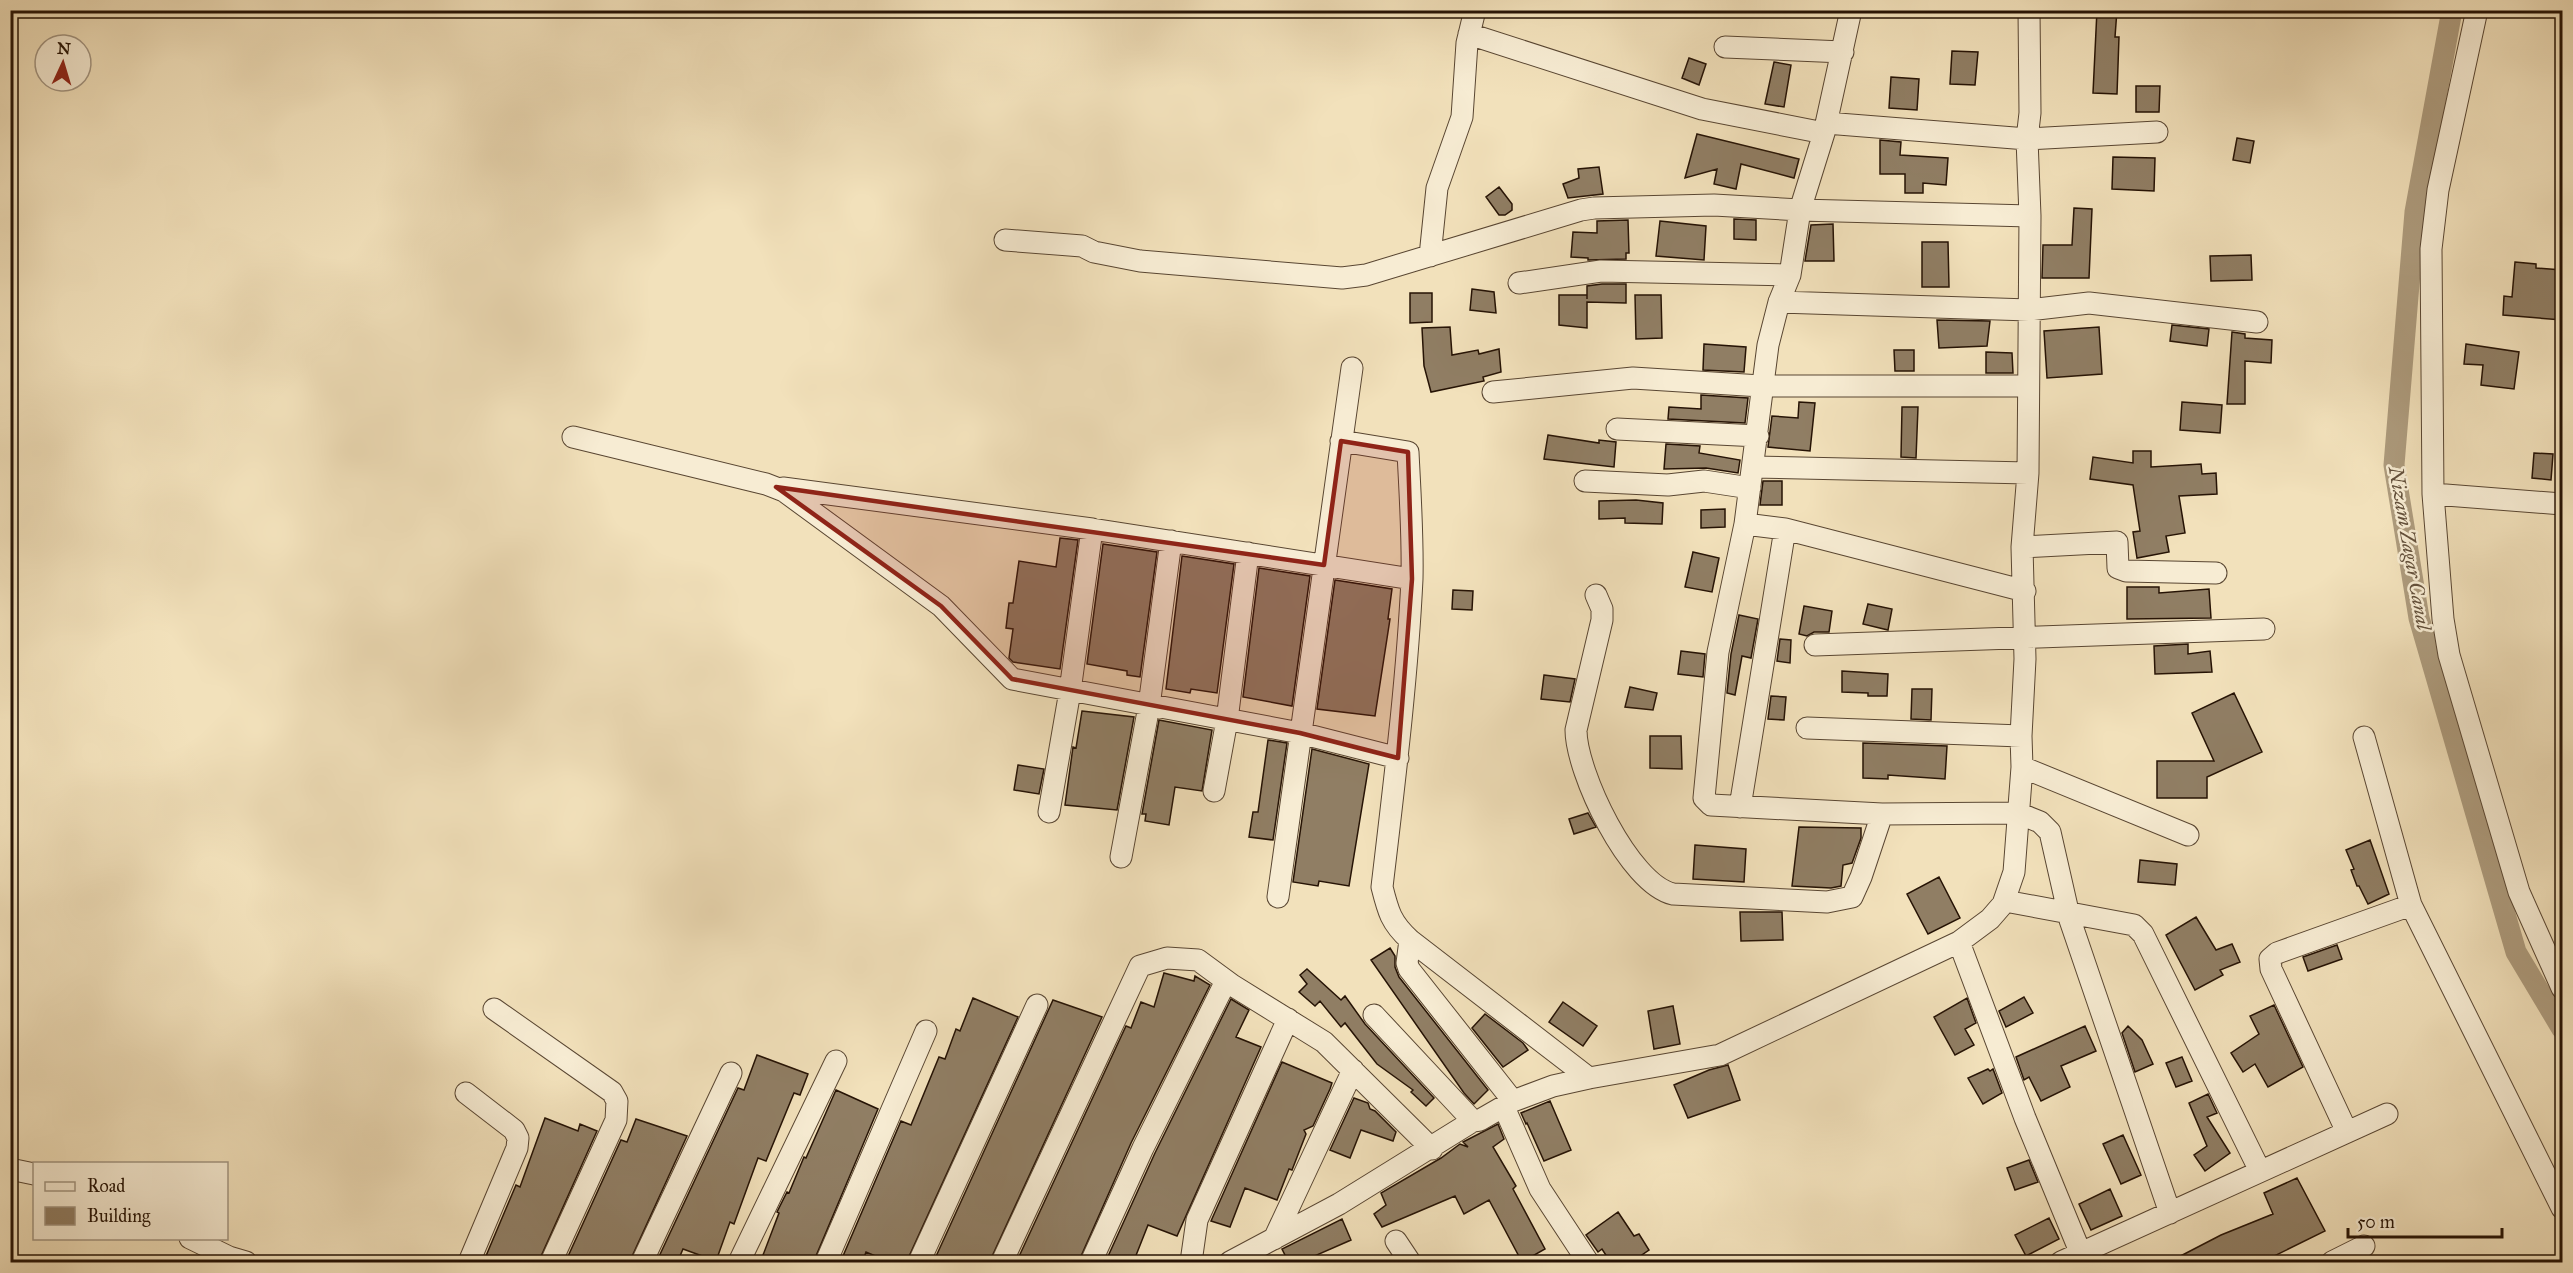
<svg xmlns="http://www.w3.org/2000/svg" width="2573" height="1273" viewBox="0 0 2573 1273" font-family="'IM FELL Great Primer',serif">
<rect width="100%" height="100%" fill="#f2e1bb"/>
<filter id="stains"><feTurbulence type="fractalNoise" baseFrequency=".00333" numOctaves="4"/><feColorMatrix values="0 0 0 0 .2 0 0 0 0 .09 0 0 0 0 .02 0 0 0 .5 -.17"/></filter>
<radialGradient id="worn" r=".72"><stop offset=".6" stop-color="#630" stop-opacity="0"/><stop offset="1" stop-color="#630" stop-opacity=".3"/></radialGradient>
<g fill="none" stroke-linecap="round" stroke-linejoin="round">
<path stroke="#ad9b7d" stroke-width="21" d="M2452,10L2415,212L2394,465L2419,618L2516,952L2562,1029"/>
</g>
<path fill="#907e64" stroke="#261305" stroke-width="1.5" d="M2097,10H2117L2115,37H2119L2117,94L2093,93Z
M1952,51L1978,52L1975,85L1950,84Z
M1689,58L1706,64L1699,85L1682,78Z
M1774,62L1791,65L1784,107L1765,104Z
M1891,77L1919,79L1917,110L1889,108Z
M2136,86H2160L2159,112H2136Z
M1697,134L1799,159L1794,178L1741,164L1736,189L1714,184L1717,169L1685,178Z
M2237,138L2254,141L2250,163L2233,160Z
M1880,140L1901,142L1900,155L1948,158L1946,185L1923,183V193H1905V174H1880Z
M2113,157L2155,158L2154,191L2112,189Z
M1599,167L1603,194L1568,198L1563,184L1579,178L1578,169Z
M1499,187L1512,204V210L1505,215H1499L1486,197Z
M2074,208L2092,209L2089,278H2042L2043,245H2072Z
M1734,219L1756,220V240L1734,239Z
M1628,220L1629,253H1626V259L1588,260V258L1571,257L1573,232L1597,233V221Z
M1660,221L1706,226L1704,260L1656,256Z
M1833,224L1834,261H1805L1811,225Z
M1922,242H1948L1949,287H1922Z
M2251,255L2252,280L2211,281L2210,256Z
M2515,262L2536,264V268L2562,270V320L2503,315L2504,296L2512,297Z
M1602,284H1626V303L1587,302V328L1559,325V295H1587V299V286Z
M1472,289L1494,292L1496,313L1470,310Z
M1410,293H1432V322L1410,323Z
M1635,295H1661L1662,338L1636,339Z
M1937,320L1990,321L1987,346L1939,348Z
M2172,325L2209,329L2207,346L2170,341Z
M1450,327L1452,355L1478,350L1479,354L1499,349L1501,372L1483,377L1484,381L1431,392L1424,366L1422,328Z
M2099,327L2102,374L2047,378L2044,331Z
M2232,332L2245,334V338L2272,340L2271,363L2245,361V404H2227Z
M1704,344L1746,347L1744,372L1703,370Z
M2466,344L2519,352L2514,389L2481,385L2483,365L2464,364Z
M1894,350H1914V371H1895Z
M1986,352L2012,353L2013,373H1986Z
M1701,395L1748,398L1745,423L1668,419L1669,407L1701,409Z
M1799,402L1815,403L1810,451L1768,447L1772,416L1798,418Z
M2182,402L2222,405L2220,433L2180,430Z
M1902,407H1918L1916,458L1901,457Z
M1548,435L1599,443V440L1616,442L1614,467L1544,459Z
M1666,444L1700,446L1699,453L1740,460L1738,473L1706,468L1664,469Z
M2133,451H2151V467L2201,464L2202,474L2216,473L2217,494L2179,496L2185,533L2166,536L2169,552L2137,558L2133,532L2140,531L2133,485L2090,479L2093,457L2133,463Z
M2534,453L2553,454L2551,480L2532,478Z
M1763,481H1782V505H1760Z
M1636,500L1663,503L1662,524L1625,523V518L1599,519V501Z
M1725,509V527L1701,528V510Z
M1060,538L1078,540L1060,669L1013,662L1009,658L1013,629L1006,628L1009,603H1013L1019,561L1056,567Z
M1103,544L1157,552L1140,677L1127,675V671L1087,664Z
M1693,552L1719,558L1712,592L1685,587Z
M1182,556L1234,564L1217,693L1191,689L1190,693L1166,689Z
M1259,568L1310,576L1292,706L1243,697Z
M1335,580L1392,589L1388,619H1390L1375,716L1317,709Z
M2127,587H2159V593L2209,589L2211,618L2127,619Z
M1453,590L1473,591L1472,610L1452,609Z
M1868,604L1892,609L1888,630L1863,624Z
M1804,606L1832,611L1829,632H1814L1807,636L1799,634Z
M1739,615L1758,619L1751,658L1742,656L1735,695L1727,693L1731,654Z
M1780,639L1791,640L1790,663L1777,661Z
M2188,644V654L2210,651L2212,672L2155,674L2154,646Z
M1681,651L1705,654L1703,677L1678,674Z
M1842,671L1888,674L1887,696H1868V693L1842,692Z
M1544,675L1575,679L1570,702L1541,699Z
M1630,687L1657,693L1653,710L1625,707Z
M1912,689H1932L1931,720L1911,719Z
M2234,693L2262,752L2207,777V798H2157V761H2214L2192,713Z
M1771,696L1786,697L1784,720L1768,719Z
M1082,711L1134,717L1117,810L1065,805L1073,747L1076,748Z
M1159,720L1212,730L1202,791L1175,787L1169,825L1145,821L1146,814H1142Z
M1650,736H1681L1682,769L1650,768Z
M1268,740L1287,743L1273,840L1249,837L1253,812H1258Z
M1863,743L1947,746L1945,779L1888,775V779L1863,778Z
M1312,749L1369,764L1349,886L1319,881L1318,886L1293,882Z
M1018,765L1044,769L1039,794L1014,790Z
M1588,813L1596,827L1574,834L1569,819Z
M1799,827L1861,828V838L1852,863L1843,865L1841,886L1831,888L1792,886Z
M2370,840L2389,894L2368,904L2359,886H2357L2351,870L2354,869L2346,850Z
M1695,845L1746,849L1744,882L1693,879Z
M2140,860L2177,864L2175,885L2138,882Z
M1939,877L1960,918L1928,934L1907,894Z
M1740,912H1782L1783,940L1741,941Z
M2196,917L2216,950L2232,944L2240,962L2220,970L2223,975L2195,990L2166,935Z
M2337,945L2342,959L2308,971L2303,957Z
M1390,948L1395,956V967L1399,977L1488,1090L1474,1104L1464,1093L1371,960Z
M1307,969L1341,1000L1345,996L1365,1024L1434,1098L1426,1106L1411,1092L1413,1090L1377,1064L1345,1023L1341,1027L1320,1001L1315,1006L1299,992L1307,984L1300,975Z
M1164,973L1194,981L1195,976L1210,985L1131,1143L1078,1263H1016L1126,1026L1131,1028L1141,1002L1154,1007Z
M2024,997L2033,1013L2006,1027L1999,1011Z
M973,998L1018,1017L906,1263H892L866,1252L862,1263H840L901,1121L911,1125L939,1057L945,1059L956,1029L960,1031Z
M1967,998L1976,1023L1965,1029L1974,1045L1955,1055L1934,1017Z
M1231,999L1249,1010L1236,1037L1261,1047L1177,1236L1148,1225L1133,1263H1105L1155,1153Z
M1053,1000L1102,1017L989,1263H933Z
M1563,1002L1597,1026L1583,1046L1549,1022Z
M2274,1005L2303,1067L2268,1087L2255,1064L2243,1072L2231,1053L2259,1034L2250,1016Z
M1673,1006L1680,1044L1654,1049L1648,1011Z
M1485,1014L1523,1043L1528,1050L1503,1067L1472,1028Z
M2085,1026L2096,1051L2061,1066L2070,1087L2041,1101L2029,1077L2024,1080L2016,1057Z
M2128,1026L2142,1040L2153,1064L2135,1072L2122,1033Z
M757,1055L808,1074L800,1095L794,1093L766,1161L758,1158L734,1224L730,1222L716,1261L683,1249L677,1263H656L738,1088L744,1090Z
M2182,1057L2192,1081L2176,1087L2166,1063Z
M1282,1062L1332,1083L1330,1089L1313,1126L1304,1130L1306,1134L1292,1170L1289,1169L1277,1200L1245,1188L1230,1227L1211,1221Z
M1728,1065L1740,1100L1688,1118L1674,1085L1709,1070Z
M1988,1069L1990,1071L1993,1069L2002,1093L1983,1104L1968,1078Z
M836,1090L878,1109L813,1263H760L779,1213L777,1212L787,1192L789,1193L804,1157L806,1158Z
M2208,1094L2217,1113L2207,1117L2230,1153L2205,1171L2194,1155L2207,1146L2189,1103Z
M1354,1098L1368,1103L1370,1109L1375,1111L1396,1132L1393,1141L1361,1130L1350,1158L1330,1150Z
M1550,1101L1571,1150L1544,1161L1527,1123L1526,1124L1521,1113Z
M545,1118L578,1131L580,1124L597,1131L538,1263H483L516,1185L520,1187Z
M636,1119L687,1136L629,1263H565L621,1140L627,1142Z
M1498,1124L1504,1139L1493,1147L1516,1186L1513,1189L1545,1249L1522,1262L1489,1200L1464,1214L1455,1196L1382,1227L1374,1214L1386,1205L1381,1193L1441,1158L1460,1144L1468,1147L1463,1142Z
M2123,1135L2141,1175L2121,1184L2103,1144Z
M2029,1160L2038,1182L2015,1190L2007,1168Z
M2297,1178L2325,1231L2260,1263H2167L2221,1235L2273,1214L2264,1193Z
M2110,1189L2122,1216L2091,1230L2079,1204Z
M1618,1212L1634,1236L1639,1234L1649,1250L1630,1263H1611L1602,1249L1598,1252L1586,1235Z
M2049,1218L2059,1239L2026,1256L2015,1235Z
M1342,1219L1351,1240L1312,1257L1315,1263H1289L1282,1249Z"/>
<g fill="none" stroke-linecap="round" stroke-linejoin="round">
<g stroke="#594632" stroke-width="23">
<path id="minor" d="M1851,10L1824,133L1800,210L1790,275L1779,302L1768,345L1745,524L1718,652L1704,798L1711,805L1882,814L2018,813L2040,822L2050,832L2070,920L2170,1213
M2477,10L2438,190L2431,249L2433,494L2443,619L2449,655L2519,892L2562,988
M1469,34L1702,109L1824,133
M1725,47L1843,52
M1826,123L2027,139L2157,132
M1005,240L1082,246L1094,252L1140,261L1342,278L1366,275L1581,210L1594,208L1714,205L1800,210L2030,216
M1430,256L1437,188L1462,117L1467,43L1475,10
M1519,283L1601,271L1790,275
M1779,302L2029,310L2089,303L2257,322
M1493,392L1633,378L1761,386H2028
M1617,429L1758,436
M573,437L766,484L784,491L941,606L1012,679L1300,733L1398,758
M1341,441L1408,452C1410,494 1413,536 1412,579C1407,682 1394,785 1382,887C1388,911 1391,923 1410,940L1589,1078
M1753,467L2028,473
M1585,481L1668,485L1704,481L1750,488
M783,488L1092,529L1412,579
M2433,494L2562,504
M1745,524L1785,529L2025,591
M2022,547L2117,542L2118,568L2126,571L2216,573
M1596,595L1602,609V620L1576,730C1576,772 1629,884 1673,894L1827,902L1852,897L1861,877L1882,814
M1815,645L2264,629
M1807,728L2021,736
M2364,737L2411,905L2562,1208
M2022,767L2188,835
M1214,791L1227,720L1248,553
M1740,807L1785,529
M1049,812L1070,691L1092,529
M1121,857L1149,706L1171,541
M1278,897L1352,368
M2005,901L2134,925L2143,934L2260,1171
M1410,940L1407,963L1409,969L1513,1101
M1959,942L2025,1118L2081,1254
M494,1009L612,1092L617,1101L616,1120L551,1262
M1374,1015L1473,1121
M466,1093L514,1130L518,1138L517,1148L469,1262
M1504,1107L1540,1189L1588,1262
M2347,1132L2271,969L2270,959L2277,953L2411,905
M10,1169L34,1174
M190,1238L229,1257L246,1262
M1274,1239L1353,1070
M1396,1241L1410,1262
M642,1262L731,1073
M739,1262L836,1061
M826,1262L926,1031
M919,1262L1037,1005
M1002,1262L1140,966L1167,958L1198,960L1232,985
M1091,1262L1143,1148L1222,989L1226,985H1232L1324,1042L1432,1149
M1191,1262L1197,1220L1288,1019
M1230,1262L1339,1204L1473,1121L1480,1120L1513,1101L1553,1086L1589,1078L1720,1055L1959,942L1990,919L2003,904L2014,872L2022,767L2021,736L2025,659L2022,547L2028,473L2030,216L2027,139L2030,113L2029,10
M2061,1262L2387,1114
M2332,1262L2364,1246"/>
</g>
<use href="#minor" stroke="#f7ecd3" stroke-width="21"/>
</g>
<path fill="#8f2418" fill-opacity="0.2" stroke="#8f2418" stroke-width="4.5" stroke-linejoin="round" d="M1341,441L1408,452L1412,579L1398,758L1300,733L1012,679L941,606L776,487L1324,565Z"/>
<g text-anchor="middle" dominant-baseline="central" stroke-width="5" stroke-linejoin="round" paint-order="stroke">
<g font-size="20" font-style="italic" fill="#63503b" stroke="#f7ecd3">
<text transform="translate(2410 548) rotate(80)">Nizam Zagar Canal</text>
</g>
</g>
<rect width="2573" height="1273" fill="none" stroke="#f2e1bb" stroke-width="36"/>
<rect x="12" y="12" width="2549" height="1249" fill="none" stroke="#261305" stroke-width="3"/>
<rect x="18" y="18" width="2537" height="1237" fill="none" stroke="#261305" stroke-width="1.5"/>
<rect x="33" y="1162" width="195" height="78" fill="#f7ecd3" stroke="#a39581" stroke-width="1.5"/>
<rect x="45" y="1182" width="30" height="9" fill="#f7ecd3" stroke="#a39581" stroke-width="1.5"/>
<text x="87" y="1192" font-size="18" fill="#261305">Road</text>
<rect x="45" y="1207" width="30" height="18" fill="#907e64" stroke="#a39581" stroke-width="1.5"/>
<text x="87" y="1222" font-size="18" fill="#261305">Building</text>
<g transform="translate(63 63) rotate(4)"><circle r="28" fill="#f7ecd3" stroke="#a39581" stroke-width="1.5"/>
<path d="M0-4.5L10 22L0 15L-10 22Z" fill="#8f2418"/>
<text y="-9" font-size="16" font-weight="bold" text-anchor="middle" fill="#261305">N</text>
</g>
<path d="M2348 1228v9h154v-9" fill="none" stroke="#261305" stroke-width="3"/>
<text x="2357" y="1228" font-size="18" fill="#261305" stroke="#f7ecd3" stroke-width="4.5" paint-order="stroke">50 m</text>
<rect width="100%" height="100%" filter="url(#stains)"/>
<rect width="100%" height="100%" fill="url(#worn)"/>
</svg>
